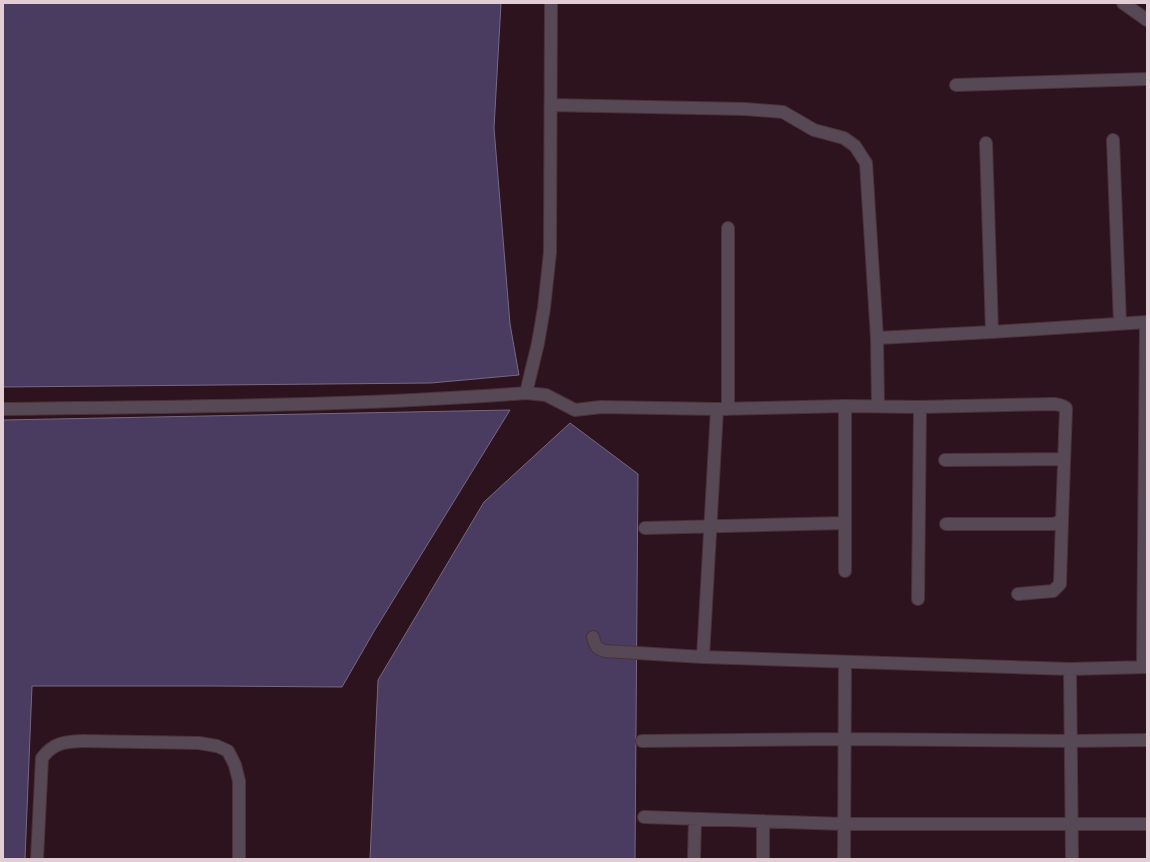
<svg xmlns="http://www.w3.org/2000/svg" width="1150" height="862" viewBox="0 0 1150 862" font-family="Manrope,sans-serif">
<rect width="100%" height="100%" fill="#2d131d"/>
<path fill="#4a3c60" stroke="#776882" d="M3,3H501L494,128L510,324L519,375L431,383L3,387Z
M510,410L373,633L342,687L211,686H32L25,859H3V420Z
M570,423L638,474L635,859H370L378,680L484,502Z"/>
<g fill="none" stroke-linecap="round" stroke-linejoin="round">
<g stroke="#4a313a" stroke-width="14">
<path id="street" d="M1123,3L1147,20
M956,85L1147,79
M551,105L745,109L783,112L814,130L844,138L855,146L866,163L877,338L878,406
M1113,140L1120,323
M986,143L992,332
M728,228V409
M877,338L992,332L1147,322
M526,393L538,343L544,308L550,252L551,3
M845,406V571
M3,409C178,407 352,406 526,393L546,395L575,410L601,407L717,409L845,406L920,407L1055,404C1059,405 1063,405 1066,408L1062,520L1054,524H946
M945,460L1064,459
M645,528L845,523
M1018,594L1053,591L1060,584L1062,520
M918,599L920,407
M593,637C595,646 597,649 605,651L703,657L1070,669L1147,667
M703,657L717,409
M1143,667L1146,322
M1070,669L1072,859
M642,741L845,739L1071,741L1147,740
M644,817L844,824H1147
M763,821V859
M37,859L42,758C54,742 65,742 84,741L199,743L217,746L228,751L235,765L239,781V859
M694,859L695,819
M844,859L845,662"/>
</g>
<use href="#street" stroke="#574855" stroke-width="12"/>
</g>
<rect width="1150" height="862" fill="none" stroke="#e1cdd3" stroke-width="8"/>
</svg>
